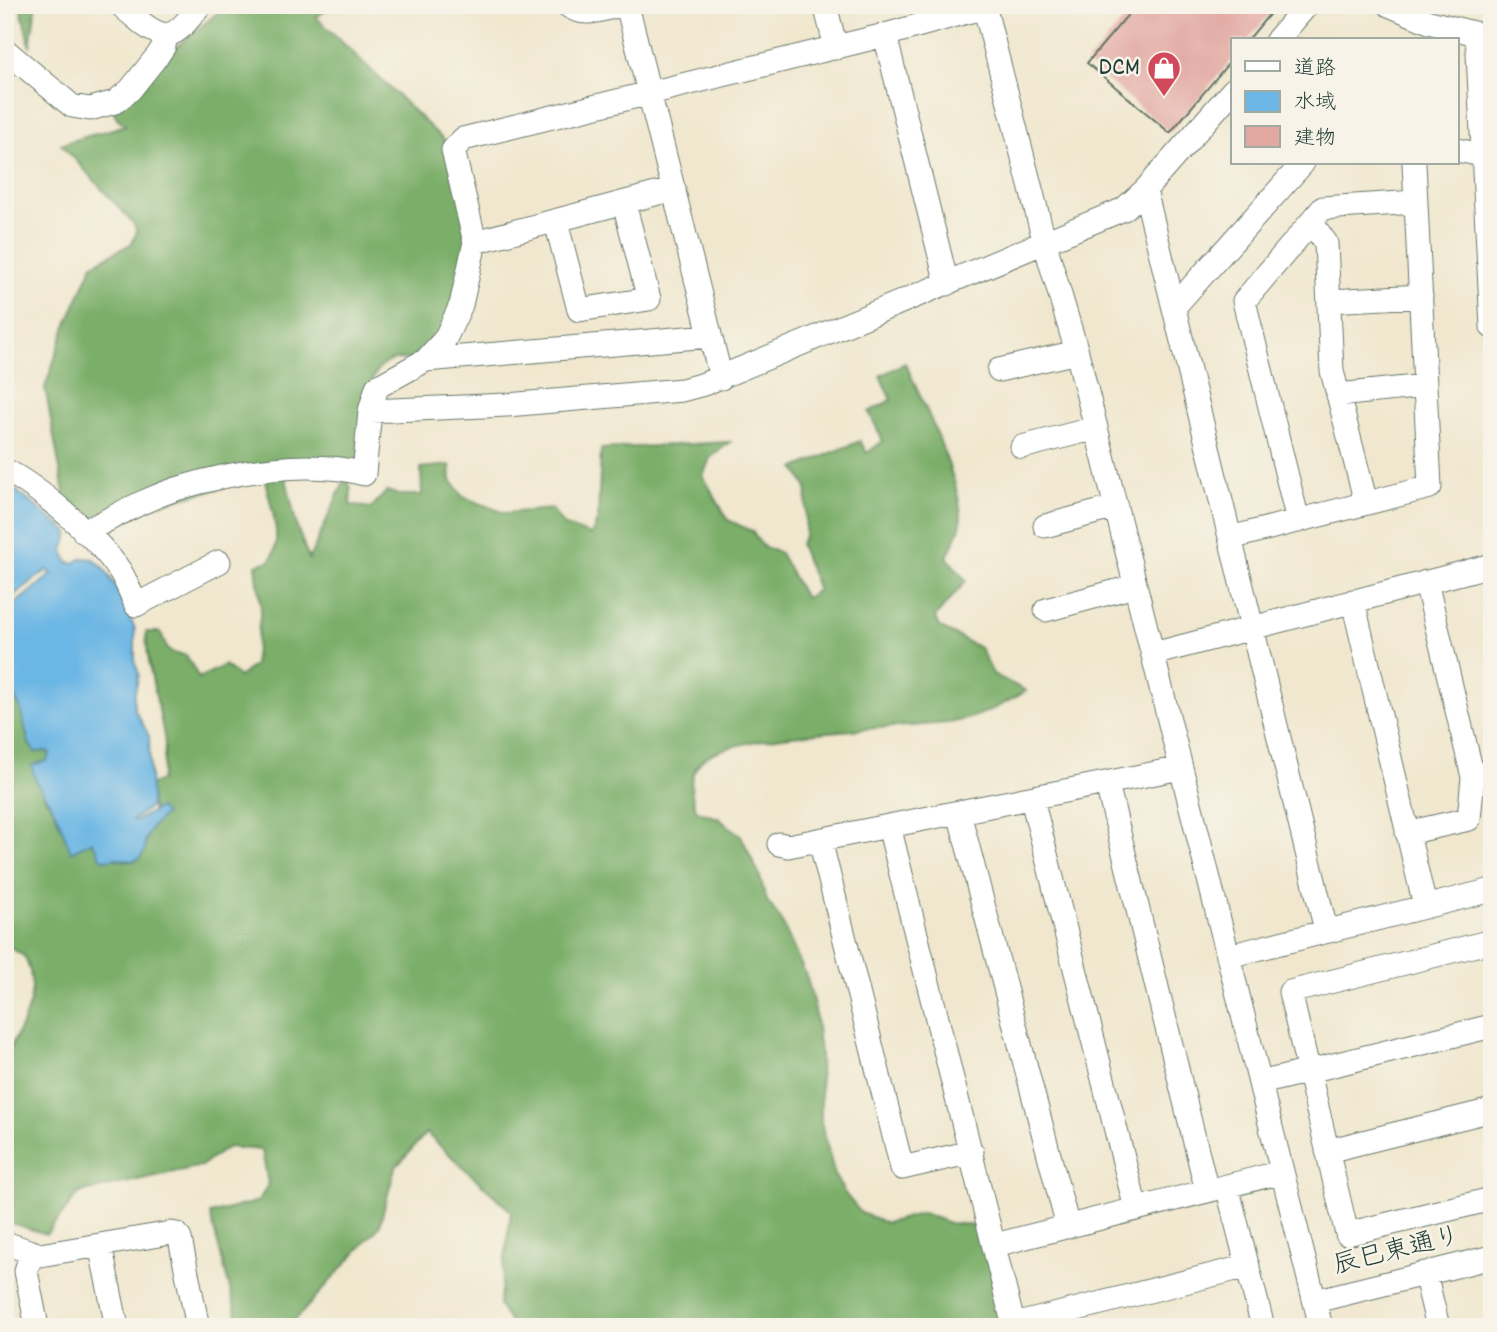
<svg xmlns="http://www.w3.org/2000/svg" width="1497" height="1332" viewBox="0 0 1497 1332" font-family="Dekko,'Klee One',sans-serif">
<rect width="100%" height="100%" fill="#f7f3e8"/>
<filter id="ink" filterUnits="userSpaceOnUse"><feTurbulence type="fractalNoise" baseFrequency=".0143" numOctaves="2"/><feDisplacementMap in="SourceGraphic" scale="14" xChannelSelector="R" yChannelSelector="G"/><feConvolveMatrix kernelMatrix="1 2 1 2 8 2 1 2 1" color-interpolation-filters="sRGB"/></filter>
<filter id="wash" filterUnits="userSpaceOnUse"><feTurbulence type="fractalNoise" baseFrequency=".00686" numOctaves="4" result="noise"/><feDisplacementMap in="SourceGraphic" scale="28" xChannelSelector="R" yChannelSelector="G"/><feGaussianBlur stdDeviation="1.57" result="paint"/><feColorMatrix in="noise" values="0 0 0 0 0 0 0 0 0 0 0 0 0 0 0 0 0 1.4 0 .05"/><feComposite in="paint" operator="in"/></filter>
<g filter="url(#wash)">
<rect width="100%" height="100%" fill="#f0e7ce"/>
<path fill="#7aae69" stroke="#4c764e" stroke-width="2" d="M20,5H36L30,47Z
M227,5H334L316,17L451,147L469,242L447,328L415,359C405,359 392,358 383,365C361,382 362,440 358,467L318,462L88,523L67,509L45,387L66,326L93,264L131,244L137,232L134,224L61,144L126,125L117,118L112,109L165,56Z
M905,363C920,395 968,494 960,527C957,537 951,548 947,557L966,581L935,617L939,627L980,648L993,674L1026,691C1001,706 977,719 947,723C900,728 729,732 701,761C687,776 690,794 697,811L718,818L741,836L759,874L767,901L780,918L807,978L815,1010L820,1054L821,1122L835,1176L846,1195L861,1213L886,1223L923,1213L949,1223L985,1226L1008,1327H513L499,1306L511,1211L426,1133L395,1168L379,1227L289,1327H240L210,1214L259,1201L268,1184L262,1150L228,1147L201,1166L79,1193L46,1234L5,1221V1058L22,1025L30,1002L32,988L30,971L25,957L5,944V679L20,707L29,744L35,752L48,751L50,753L47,762L38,763L45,798L53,808L71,851L92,841L106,860C116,856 124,863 134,861C147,857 144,842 149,832C153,825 159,820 165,814L157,809L152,810L149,785L161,780C163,766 167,750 164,736C158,701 147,667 146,632H161C166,649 167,654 186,655L199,678L225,665L239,677L254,665L261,608L256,565L270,561C285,539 269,501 264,476L285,474L297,527L309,559L346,477L351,489L350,505L371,508L387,491L399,495H422L421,468L450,465L451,480L463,497L505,513L552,509L563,525L591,535L598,519L601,449L730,442L710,458L703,476L728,520L752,531L762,546L780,553L805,598L818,590L800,544L805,535L807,488L795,468L860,441L867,453L883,441L869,412L891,400L880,376Z"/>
<path fill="#6bb6e4" stroke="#457a8c" stroke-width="2" d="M5,482L69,533L63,551L68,562L74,563L82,558L93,559L103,567L116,587L135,629V663L139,674L134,696V708L149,736L151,806L132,820L135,821L159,808L165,814L151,828L145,841V850L140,858L133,861L116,858L106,860L101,858L92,841L71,852C65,838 61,823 54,810C47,796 33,783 32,765L47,761L50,753L47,751L35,752L29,743L20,707L5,679V612L52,574L47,570L5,602Z"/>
<g id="blocks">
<path fill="#e2a9a3" d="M1136,5H1277L1248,40H1233V58L1170,133L1087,63Z"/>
</g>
</g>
<g filter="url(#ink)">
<use href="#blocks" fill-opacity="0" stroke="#68786a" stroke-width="2"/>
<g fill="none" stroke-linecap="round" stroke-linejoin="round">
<g stroke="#68786a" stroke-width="25">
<path id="minor" d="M121,5C128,12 136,18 143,24C173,47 180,28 201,5
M567,5C584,18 601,10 620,5
M627,5L721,378
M825,5L836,48
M984,5L1045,244L1077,352L1321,1327
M1389,5L1429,22L1489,37
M1477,34L1492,327
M885,35L947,284
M1277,40L1307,5
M5,50L72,106L90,109L115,102L130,90L158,55L164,46L166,36
M1457,150L1492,157
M1145,190L1326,930
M556,222L579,310L649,299L624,203
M1311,222L1326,243L1332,371L1366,503
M475,242L674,189
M1329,301L1421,296
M1174,307L1303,163
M426,360L710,336
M999,370L1077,352
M1338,395L1425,386
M370,411L507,405L682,390L704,384L1124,209L1145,190L1233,90
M1022,447L1096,428
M5,470C40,488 98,538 120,571C127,582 131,594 136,605L219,562
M1298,521L1244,301L1323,208L1416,202
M1045,526L1116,507
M84,532C116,516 148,497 183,487C237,471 310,459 364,474L370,411L377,387L426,360L445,339L461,305L475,242L453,150L463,139L885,35L985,7
M1230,538L1430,487L1414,163
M1353,601L1425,906
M1046,610L1135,586
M1153,654L1492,565
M1107,784L1207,1191
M1032,799L1136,1209
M959,813L1068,1227
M889,826L1014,1327
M1407,833L1469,819L1473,777L1426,582
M820,840L902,1168L972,1152
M779,844L788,846L1181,768
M1492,941L1290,992L1347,1234L1492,1199
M1229,956L1492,890
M1260,1083L1492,1026
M1327,1151L1492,1110
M1227,1186L1263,1327
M5,1243L40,1255L171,1233L177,1234L180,1239L198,1327
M100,1245L117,1327
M995,1245L1282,1172
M32,1252L26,1271L37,1327
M1425,1273L1438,1327
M1315,1301L1492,1257
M1014,1325L1248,1266"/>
</g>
<use href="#minor" stroke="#fff" stroke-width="23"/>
</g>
</g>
<defs>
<g id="shop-pin" transform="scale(1.75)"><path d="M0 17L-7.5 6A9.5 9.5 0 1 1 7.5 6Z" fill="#d1495b" stroke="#f7f3e8"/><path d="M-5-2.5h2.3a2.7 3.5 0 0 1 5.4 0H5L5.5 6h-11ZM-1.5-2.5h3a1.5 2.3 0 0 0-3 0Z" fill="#fff"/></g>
</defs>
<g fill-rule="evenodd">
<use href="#shop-pin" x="1164" y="68"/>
</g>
<g text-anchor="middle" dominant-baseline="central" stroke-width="5" stroke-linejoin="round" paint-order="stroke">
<g font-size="26" fill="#1f3d34" stroke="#f7f3e8" text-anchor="end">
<text x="1140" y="68">DCM</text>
</g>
<g font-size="26" fill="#1f3d34" stroke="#f7f3e8">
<text transform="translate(1397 1252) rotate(-14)">辰巳東通り</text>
</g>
</g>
<rect width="1497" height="1332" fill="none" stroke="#f7f3e8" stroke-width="28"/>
<rect x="1231" y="38" width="228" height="126" fill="#f7f3e8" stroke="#a1aaa0" stroke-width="2"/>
<rect x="1245" y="61" width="35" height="10" fill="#ffffff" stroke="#a1aaa0" stroke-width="2"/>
<text x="1294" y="74" font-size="21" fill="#1f3d34">道路</text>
<rect x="1245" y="91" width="35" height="21" fill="#6bb6e4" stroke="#a1aaa0" stroke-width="2"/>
<text x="1294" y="108" font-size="21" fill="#1f3d34">水域</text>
<rect x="1245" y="126" width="35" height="21" fill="#e2a9a3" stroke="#a1aaa0" stroke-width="2"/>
<text x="1294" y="144" font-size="21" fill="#1f3d34">建物</text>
</svg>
